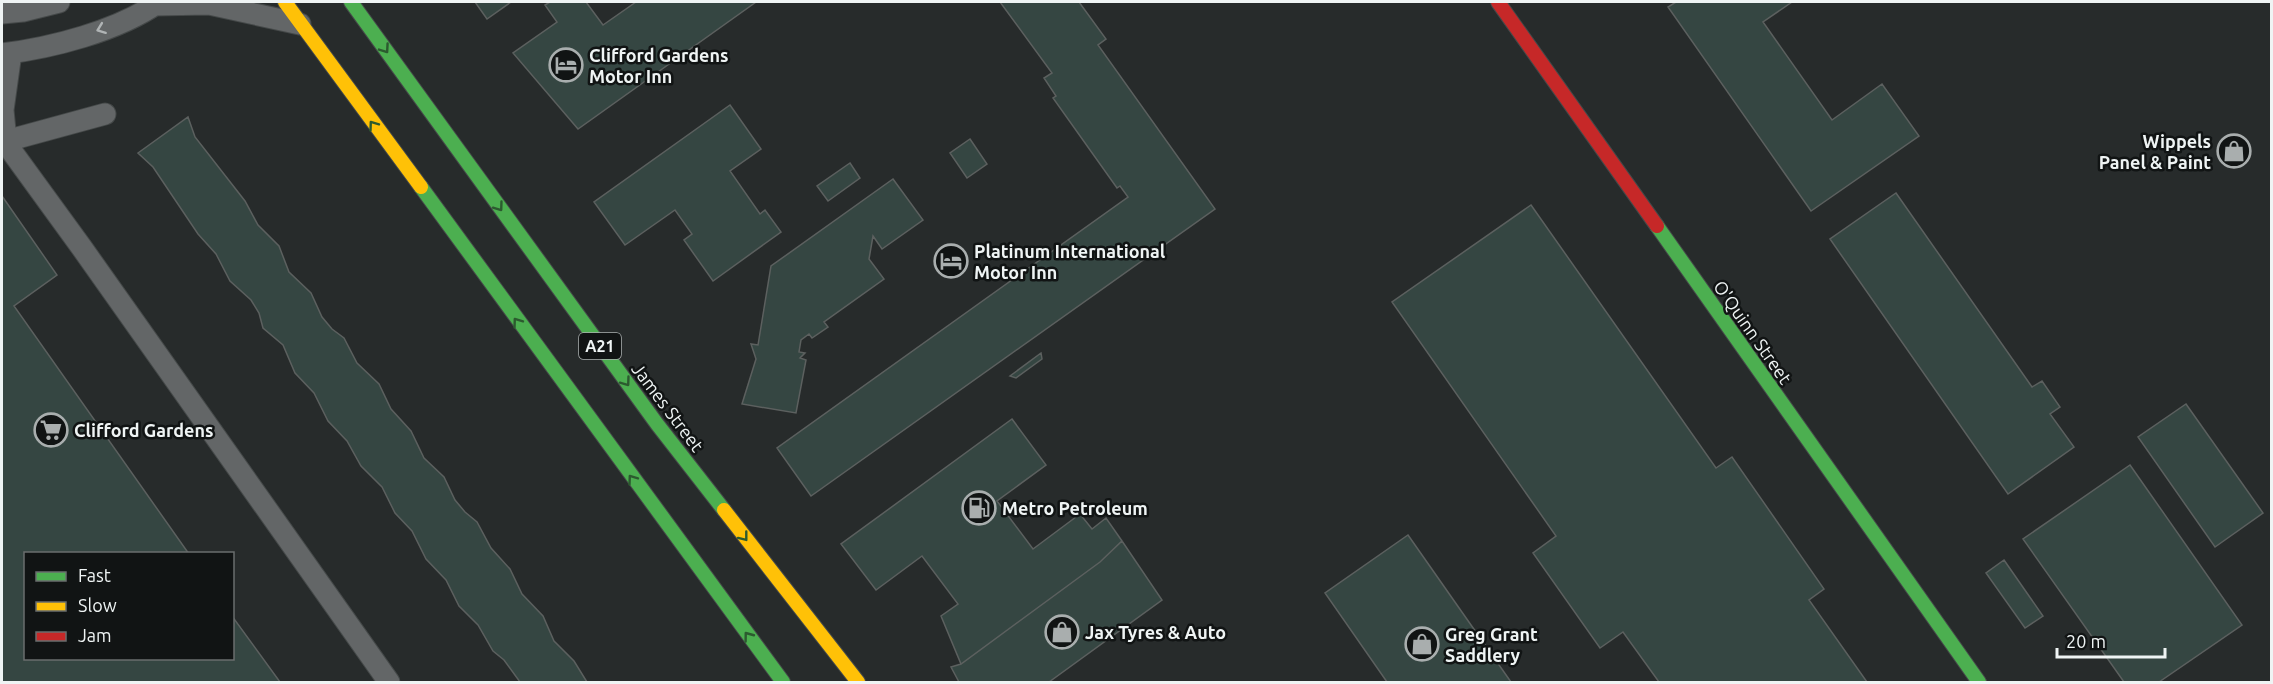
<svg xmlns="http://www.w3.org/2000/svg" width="2273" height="684" viewBox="0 0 2273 684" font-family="Ubuntu,sans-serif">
<rect width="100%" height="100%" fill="#272b2b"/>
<path fill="#354642" stroke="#5c605f" stroke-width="1.5" d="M475,2H511L487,19Z
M550,2H586L603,25L636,2H756L578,129L513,53L557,22L545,5Z
M1000,2H1079L1106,39L1098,45L1215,209L811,496L777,448L1128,197L1120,186L1117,188L1053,98L1056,96L1044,78L1052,73Z
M1676,2H1792L1763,22L1832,120L1882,84L1919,136L1811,211L1668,7Z
M730,105L761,149L730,171L760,214L765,210L781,232L713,281L684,240L692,234L675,210L625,245L594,202Z
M188,117L195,137L245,201L258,225L279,246L289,272L311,293L322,317L332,329L344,338L357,363L379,384L391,409L411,431L424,458L444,477L455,500L465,512L477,522L491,548L510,569L522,594L543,616L554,641L574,661L587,682H520L504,660L493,651L478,625L459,606L446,580L426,559L412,531L395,513L382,487L361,466L347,441L328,421L314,393L295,373L283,345L263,328L259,313L251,300L230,281L216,254L198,234L153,167L138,153Z
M970,139L987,164L967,178L950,153Z
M850,163L860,178L828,201L817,186Z
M893,179L923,220L882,249L873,236L869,259L884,279L824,322L828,327L812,338L809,334L801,340L799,352L805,353L800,358L806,360L796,413L742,404L756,359L751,344L758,345L771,266Z
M1896,193L2032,387L2042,381L2060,407L2050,414L2074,447L2008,494L1830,239Z
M2,196L57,275L14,306L189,554H26V658H232V616L280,682H2Z
M1531,205L1716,468L1732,457L1824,589L1809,600L1867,682H1659L1623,632L1600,648L1533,553L1556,536L1392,302Z
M1041,353L1042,359L1016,378L1010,376Z
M2186,404L2263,513L2215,547L2138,437Z
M1012,419L1046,465L997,501L1033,549L1080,514L1092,529L1106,518L1122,541L1100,562L961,664L941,616L958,604L922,556L876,590L841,544Z
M2130,465L2242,625L2159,682H2124L2023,539Z
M1408,535L1457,605L1511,682H1387L1325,593Z
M1122,541L1162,600L1049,682H959L951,667L961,664L1100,562Z
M2004,560L2043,616L2025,628L1986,573Z"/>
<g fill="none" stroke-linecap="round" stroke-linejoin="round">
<g stroke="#454949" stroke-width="23">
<path id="lane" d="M154,5L209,4L300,24
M2,13L23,11L59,2
M2,54C51,48 118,31 159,2
M2,138L82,248L389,682
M6,141L105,114
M6,141L3,110L11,53"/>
</g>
<g stroke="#454949" stroke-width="16">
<path id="fast" d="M351,2L657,424L724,510
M421,187L783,682
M1657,226L1979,682"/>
</g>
<g stroke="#454949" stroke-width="16">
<path id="slow" d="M285,2L421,187
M724,510L858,682"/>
</g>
<g stroke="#454949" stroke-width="16">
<path id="jam" d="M1498,2L1657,226"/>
</g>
<use href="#lane" stroke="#636667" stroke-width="21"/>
<use href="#fast" stroke="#4caf50" stroke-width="14"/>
<use href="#slow" stroke="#ffc107" stroke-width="14"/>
<use href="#jam" stroke="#c62828" stroke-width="14"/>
</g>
<defs><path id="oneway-chevron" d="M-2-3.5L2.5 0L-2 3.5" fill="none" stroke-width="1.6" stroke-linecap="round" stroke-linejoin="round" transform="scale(1.5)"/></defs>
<use stroke="#b0b4b5" href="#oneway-chevron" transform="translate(101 29) rotate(159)"/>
<g stroke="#2c5a2f">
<use href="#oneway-chevron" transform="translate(385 49) rotate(55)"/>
<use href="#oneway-chevron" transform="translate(373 125) rotate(-126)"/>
<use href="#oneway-chevron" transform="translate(499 207) rotate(54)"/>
<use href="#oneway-chevron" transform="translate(517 322) rotate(-126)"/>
<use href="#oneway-chevron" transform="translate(626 382) rotate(54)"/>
<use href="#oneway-chevron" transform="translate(632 479) rotate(-126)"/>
<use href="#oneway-chevron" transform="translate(744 537) rotate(52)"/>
<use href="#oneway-chevron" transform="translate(748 636) rotate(-127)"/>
</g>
<defs>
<g id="hotel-ring" transform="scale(1.725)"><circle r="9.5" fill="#111414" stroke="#a9aeae" stroke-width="1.5"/><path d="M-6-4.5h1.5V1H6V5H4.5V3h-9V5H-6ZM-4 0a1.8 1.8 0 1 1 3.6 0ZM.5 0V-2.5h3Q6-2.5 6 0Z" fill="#a9aeae"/></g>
<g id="shop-ring" transform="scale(1.725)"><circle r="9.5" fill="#111414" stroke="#a9aeae" stroke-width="1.5"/><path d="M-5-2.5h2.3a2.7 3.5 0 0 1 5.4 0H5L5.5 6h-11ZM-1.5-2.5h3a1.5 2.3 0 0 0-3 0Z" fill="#a9aeae"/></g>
<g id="supermarket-ring" transform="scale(1.725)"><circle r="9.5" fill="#111414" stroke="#a9aeae" stroke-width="1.5"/><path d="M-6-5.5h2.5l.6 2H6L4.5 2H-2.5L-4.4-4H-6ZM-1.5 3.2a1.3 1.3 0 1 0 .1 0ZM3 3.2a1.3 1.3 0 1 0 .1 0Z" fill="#a9aeae"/></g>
<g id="fuel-ring" transform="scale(1.725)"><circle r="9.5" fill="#111414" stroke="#a9aeae" stroke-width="1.5"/><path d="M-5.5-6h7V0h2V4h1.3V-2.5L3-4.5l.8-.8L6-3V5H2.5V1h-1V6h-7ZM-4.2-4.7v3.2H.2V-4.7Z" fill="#a9aeae"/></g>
</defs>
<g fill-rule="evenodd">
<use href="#hotel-ring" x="566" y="65"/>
<use href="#shop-ring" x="2234" y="151"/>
<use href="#hotel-ring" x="951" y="261"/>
<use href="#supermarket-ring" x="51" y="430"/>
<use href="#fuel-ring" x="979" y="508"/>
<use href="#shop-ring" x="1062" y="632"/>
<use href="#shop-ring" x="1422" y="644"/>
</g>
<g text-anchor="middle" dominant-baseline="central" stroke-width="5" stroke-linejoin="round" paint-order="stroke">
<rect fill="#111414" stroke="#acb1b1" stroke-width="1.5" x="579" y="333" width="42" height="26" rx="4.5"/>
<g font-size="16" font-weight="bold" fill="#eff4f4">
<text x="600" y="346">A21</text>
</g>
<g font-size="18" font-weight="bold" fill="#eff4f4" stroke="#111414" text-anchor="start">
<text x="589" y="55">Clifford Gardens<tspan x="589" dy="21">Motor Inn</tspan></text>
<text x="2211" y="141" text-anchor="end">Wippels<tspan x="2211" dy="21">Panel &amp; Paint</tspan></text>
<text x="974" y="251">Platinum International<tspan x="974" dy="21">Motor Inn</tspan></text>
<text x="74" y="430">Clifford Gardens</text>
<text x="1002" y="508">Metro Petroleum</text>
<text x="1085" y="632">Jax Tyres &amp; Auto</text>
<text x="1445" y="634">Greg Grant<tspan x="1445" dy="21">Saddlery</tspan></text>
</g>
<g font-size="18" fill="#eff4f4" stroke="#111414">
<text transform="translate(1753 332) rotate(55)">O'Quinn Street</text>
<text transform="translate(668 407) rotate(53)">James Street</text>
</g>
</g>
<rect width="2273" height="684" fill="none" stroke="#eff4f4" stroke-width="6"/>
<rect x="24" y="552" width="210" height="108" fill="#111414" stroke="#6a6e6e" stroke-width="1.5"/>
<rect x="36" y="572" width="30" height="9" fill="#4caf50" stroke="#6a6e6e" stroke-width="1.5"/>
<text x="78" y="582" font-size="18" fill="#eff4f4">Fast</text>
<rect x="36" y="602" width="30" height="9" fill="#ffc107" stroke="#6a6e6e" stroke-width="1.5"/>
<text x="78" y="612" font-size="18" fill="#eff4f4">Slow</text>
<rect x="36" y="632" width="30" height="9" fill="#c62828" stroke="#6a6e6e" stroke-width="1.5"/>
<text x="78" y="642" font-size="18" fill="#eff4f4">Jam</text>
<path d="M2057 648v9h108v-9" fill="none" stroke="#eff4f4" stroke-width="3"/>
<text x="2066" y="648" font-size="18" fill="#eff4f4" stroke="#111414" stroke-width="4.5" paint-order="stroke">20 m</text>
</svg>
